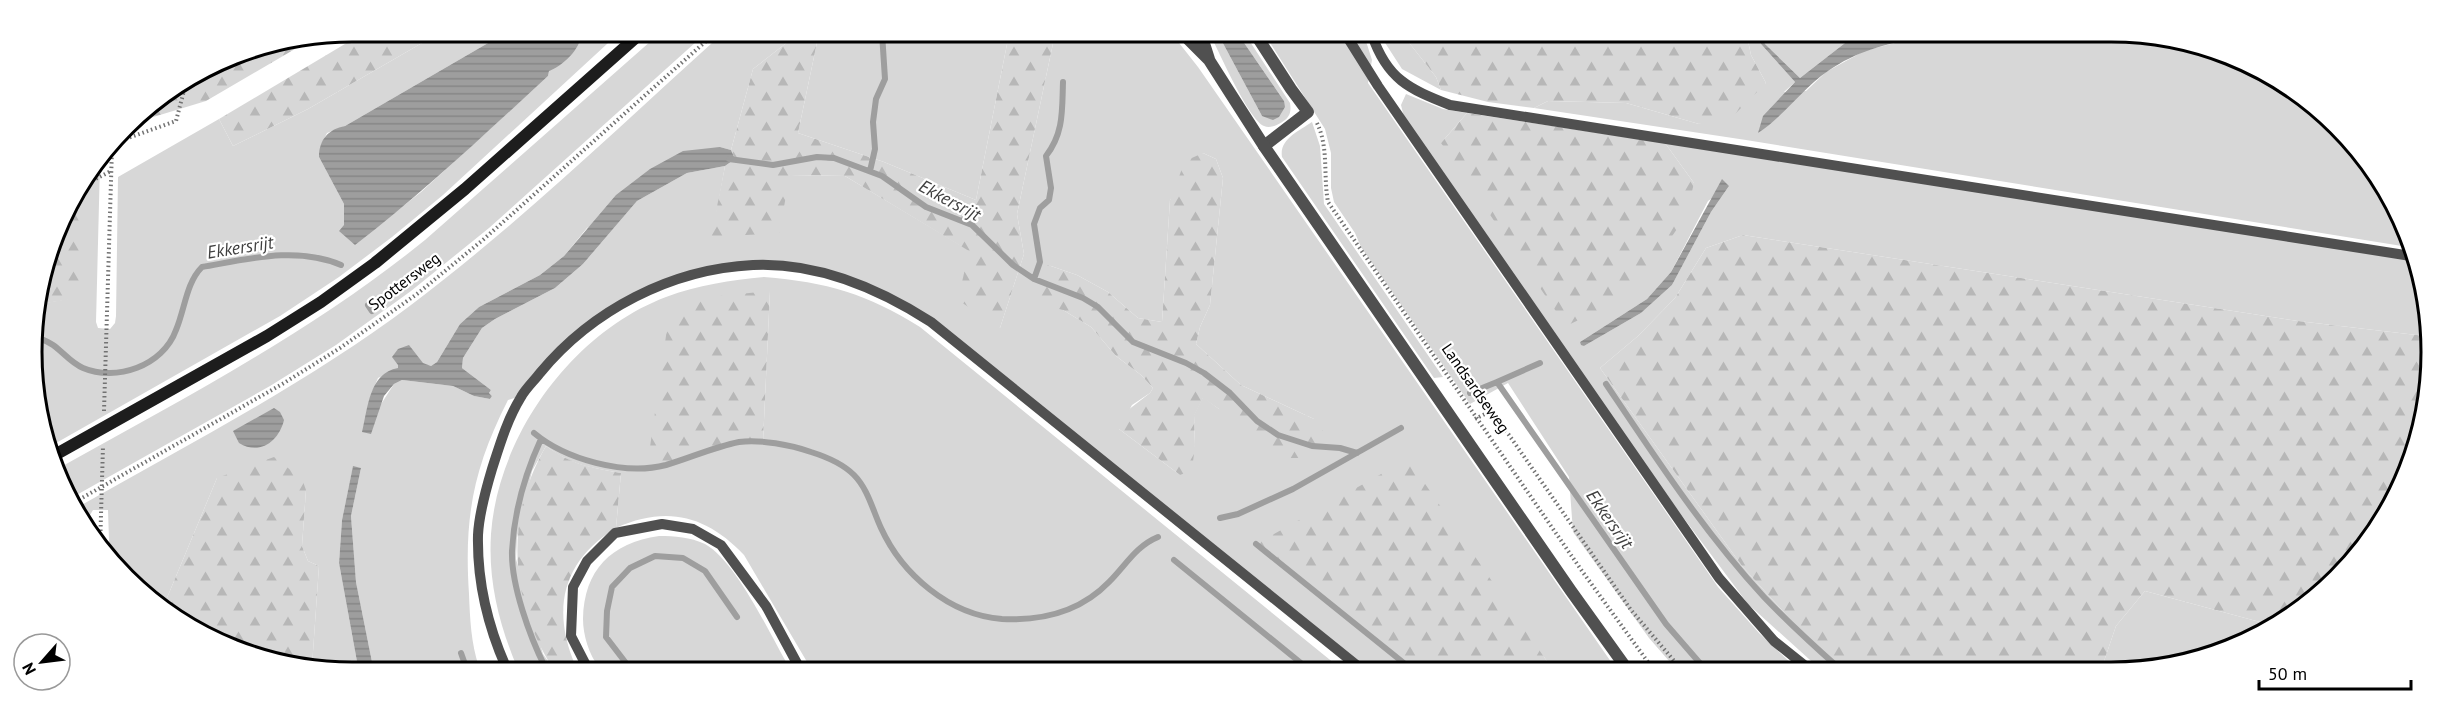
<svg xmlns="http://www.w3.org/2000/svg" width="2463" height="704" viewBox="0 0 2463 704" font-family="'PT Sans',sans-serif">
<defs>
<pattern id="forest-firs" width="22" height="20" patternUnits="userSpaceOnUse" patternTransform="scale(1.5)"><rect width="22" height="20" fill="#d7d7d7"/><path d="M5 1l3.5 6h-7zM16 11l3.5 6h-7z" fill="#b7b7b7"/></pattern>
<pattern id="water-rules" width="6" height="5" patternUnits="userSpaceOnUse" patternTransform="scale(1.5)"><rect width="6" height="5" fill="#9e9e9e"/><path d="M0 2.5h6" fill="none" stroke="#868686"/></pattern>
</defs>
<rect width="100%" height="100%" fill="#fff"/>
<path fill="#d7d7d7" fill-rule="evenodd" d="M441,32H507L345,126L327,133L321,145L319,157L344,204V226L355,244L421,192L548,76L549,70L581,38V32H620L443,195L392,237L339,277L280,316L49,447L43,435L32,331L39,304L80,297L78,192L100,164L96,322L98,328L110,329L115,323L116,316L118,177L219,119L233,146L308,109Z
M660,33H706L489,228L411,291L336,345L270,386L73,497L59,468C185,398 313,331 425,240Z
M723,33H799L753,69L731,150L720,147L587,228L564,256L540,275L479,307L460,324L437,362L431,366L423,364L409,346L398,369L378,378L372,392L363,432L394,384L402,380L453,386L474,396L490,399L492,396L489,393L491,390L462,368L463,358L482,328L495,319L555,288L583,264L637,201L687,173L725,166L712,237L790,175L845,176L970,251L1000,328L1024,254L1017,214L1055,34H1172L1198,67L1616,669H1553L1544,657L1256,544L1410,668H1360L931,322L828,274L753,265L670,282L589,325L521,396L508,400C473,469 464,518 469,594C470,619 471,643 479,667H373L356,582L351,516L361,468L353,467L342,520L339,563L358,667L312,666L319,566L308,561L302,546L306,490L217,478L164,605L107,555L109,540L108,510H93L90,515L89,530L78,507C191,443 307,383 411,305C521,222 621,125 723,33ZM1203,153L1216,159L1223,178L1210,305L1200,327L1196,344L1241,385L1314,419L1219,409L1203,397L1194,415L1195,445L1180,475L1119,429L1132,405L1150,393L1153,388L1141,375L1116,356L1091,327L1063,310L1048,265L1077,275L1108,292L1138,318L1162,322L1170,200Z
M819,33L1009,34L976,200L884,162L798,133Z
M1210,34H1218L1262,116L1284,101L1238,34H1245L1290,103C1291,109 1291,115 1285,120C1280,124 1271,129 1264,126C1249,120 1219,52 1210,34Z
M1265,35H1364L1372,60L1368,83L1718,587L1759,633L1797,669H1676L1649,638L1573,532L1569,477L1508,383L1470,404L1361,247L1355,233L1334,202L1331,188V153L1325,129Z
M1380,35H1403L1436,77L1441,90L1402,69Z
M1747,36H1758L1761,44L1795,82L1784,92L1806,91L1826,72L1864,51L1918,37L2173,38L2289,85L2377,174L2408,247L1746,140L1534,108L1548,101L1626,103L1699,124L1766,83L1751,55Z
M1762,36L1864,37L1845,43L1800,78L1765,44Z
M1406,94L1443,109L1467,113L1441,143L1694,183L1665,143L2412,258L2425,289V336L2298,321L1743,235L1706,248L1675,298L1638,336L1600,368L1742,566L1835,669H1820L1748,604L1659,485L1404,117L1401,105ZM1729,186L1711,212L1672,285L1641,313L1584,346L1580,342L1647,299L1671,272L1708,201Z
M1312,122L1320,146L1324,204L1443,377L1434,378L1282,157C1279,139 1299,131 1312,122Z
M764,277C827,282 867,294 920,327L1340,668L810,667L744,555C707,516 667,505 616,528L621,473C589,467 573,466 546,446L532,471L517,538L516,559L543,654L552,667H517C499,624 488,581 491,534C498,435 573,332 666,297C698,285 731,280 764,277ZM770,291L763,442H741L664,465L647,468Z
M659,536C675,536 690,537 705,544C737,562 770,635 789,667H599C589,655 583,635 583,619C584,570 611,543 659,536Z
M2145,591L2271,625L2234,648L2153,670H2101L2116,626Z"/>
<path fill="url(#forest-firs)" d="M365,32H441L308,109L233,146L219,119Z
M799,33H819L798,133L884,162L976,200L1009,34H1055L1017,214L1024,254L1000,328L958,300L969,251L845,176L790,175L779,233L711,237L725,166L735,159L731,150L753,69Z
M1403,35L1747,36L1751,55L1766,83L1735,114L1699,124L1626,103L1548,101L1534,108L1488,102L1441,90L1436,77Z
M312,39L206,101L150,118L144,109L230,56Z
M1467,113L1665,143L1694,183L1686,216L1650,268L1606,307L1566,326L1441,143Z
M1203,153L1216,159L1223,178L1210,305L1200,327L1196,344L1241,385L1314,419L1328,438L1320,452L1301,458H1275L1219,409L1203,398L1194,416L1195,445L1192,470L1180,475L1119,429V417L1150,393L1153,388L1141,375L1116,356L1091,327L1063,310L1032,302L1034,279L1048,265L1077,275L1108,292L1138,318L1162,322L1170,200L1185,161Z
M69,206L80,211V298L39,304L64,211Z
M1743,235L2298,321L2425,336V414L2389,512L2323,593L2271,625L2145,591L2116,626L2101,670L1835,669L1742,566L1600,368L1638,336L1675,298L1706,248Z
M770,291L763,442H741L647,468L669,315L710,297Z
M546,446C572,465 590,467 621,473L616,528C562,561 551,610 576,667H552C509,597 505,517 546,446Z
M274,457L302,479L306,490L302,546L308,561L319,566L312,666H290L191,629L164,605L217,478Z
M1408,459L1544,657L1553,669L1410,668L1256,544Z"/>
<path fill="url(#water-rules)" d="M507,32H581C582,49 562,66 549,71L548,76C485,134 423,193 355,245L339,231L344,225V204L319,157C319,139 329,129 345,126Z
M1218,34H1238L1284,101L1285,107L1279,117L1273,120L1262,116Z
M1758,36H1762L1765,44L1800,78L1845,43L1864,37H1918C1884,45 1857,51 1828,71C1802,89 1784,116 1758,133L1763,116L1795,82L1761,44Z
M720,147L731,150L735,159L725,166L687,173L637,201L583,264L555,288L495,319L482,328L463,358L462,368L491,390L489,393L492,396L490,399L474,396L453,386L402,380L394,384L384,396L371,434L362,432C368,408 369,373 398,368V365L392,357L398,349L409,345L423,363L431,366L437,362L460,324L479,307L540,275L564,256L616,195L650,169L683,151Z
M1722,179L1729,186L1711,212L1672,285L1641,313L1584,346L1581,345L1580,342L1647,299L1671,272Z
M274,408L280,412L284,420C279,441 260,456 239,443L233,431Z
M353,466L361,468L351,516L356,582L373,667H358L339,563L342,520Z"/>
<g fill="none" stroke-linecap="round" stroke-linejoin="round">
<path stroke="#9e9e9e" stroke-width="6" d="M729,159L773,165L817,157L834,158L882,176L926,207L972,225L1013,265L1034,279L1083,298L1098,307L1133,342L1186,363L1204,373L1230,393L1257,421L1278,435L1312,446L1340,448L1357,453
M870,171L875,149L873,122L876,99L885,79L882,33
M1034,279L1040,262L1034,224L1040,208L1049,200L1051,188L1046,156C1064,133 1062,110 1063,82
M368,305L372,311
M33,335C39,338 47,341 53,345C63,352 71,363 83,368C116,382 163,366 176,330C185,309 186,283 202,267C248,259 297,246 341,265
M1497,382L1540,363
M1606,384C1655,457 1704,532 1764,597C1788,622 1814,646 1840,669
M1470,393L1497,382L1666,624L1705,669
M534,433C565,459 624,476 666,465C690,458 714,447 739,442C760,439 791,445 811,452C827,457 842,463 854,475C868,489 873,511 881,528C902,574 949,615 1002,619C1042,621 1080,612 1109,582C1126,565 1136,546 1158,537
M541,439C525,474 514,513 512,551C511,585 530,637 545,667
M1220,518L1238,514L1293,489L1401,428
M1256,544L1410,668
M1174,560L1307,668
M461,653L466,667
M629,667L606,637L607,611L612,587L630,568L655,556L683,558L705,571L737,617"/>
<path stroke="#727272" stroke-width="4" stroke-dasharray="1.5 3" stroke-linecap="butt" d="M1317,123C1329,148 1323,175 1328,202L1582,571L1653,669
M117,142L176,121L186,83
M84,185L111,171
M104,411L112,148
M1475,419L1489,412L1509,435L1631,610L1681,669
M75,502L284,383L340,348L417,294L484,239L715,33
M100,549L103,446"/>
<path stroke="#505050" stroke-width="10" d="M1346,35L1378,86L1719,578L1774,641L1809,669
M1372,35C1387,79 1409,89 1450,105L2411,256
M506,667C487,624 477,582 478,535C479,514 486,489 492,469C500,444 507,420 521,397C526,388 534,381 540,373C592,310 671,269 753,265C817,262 878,288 931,322L1360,668
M587,667L571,636L573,587L587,561L615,533L662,524L693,529L721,545L766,606L799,667"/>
<path stroke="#505050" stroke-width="12" d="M1256,35L1291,89L1308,112L1264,146"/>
<path stroke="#505050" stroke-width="12" d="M1183,34L1209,60L1264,146L1571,591L1627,669
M1201,34L1209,59"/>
<path stroke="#1d1d1d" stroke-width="12" d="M53,456L267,336L321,302L375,263L465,189L642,32"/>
</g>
<g text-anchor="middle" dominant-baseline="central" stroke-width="4.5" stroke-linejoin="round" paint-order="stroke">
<g font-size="16" fill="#000" stroke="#fff">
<text transform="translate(404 281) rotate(-37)">Spottersweg</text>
<text transform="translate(1476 388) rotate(55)">Landsardseweg</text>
</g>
<g font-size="18" font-style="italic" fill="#3f3f3f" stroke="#fff">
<text transform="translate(950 200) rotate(28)">Ekkersrijt</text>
<text transform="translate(240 247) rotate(-9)">Ekkersrijt</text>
<text transform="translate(1610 519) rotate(55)">Ekkersrijt</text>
</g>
</g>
<path d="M0 0H2463V704H0ZM352 42H2111A310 310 0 0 1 2421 352V352A310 310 0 0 1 2111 662H352A310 310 0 0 1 42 352V352A310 310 0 0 1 352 42Z" fill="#fff" fill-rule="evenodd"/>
<path fill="none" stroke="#000" stroke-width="3" d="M352 42H2111A310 310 0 0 1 2421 352V352A310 310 0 0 1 2111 662H352A310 310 0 0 1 42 352V352A310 310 0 0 1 352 42Z"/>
<g transform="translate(42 662) rotate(242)"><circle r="28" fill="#ffffff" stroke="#999999" stroke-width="1.5"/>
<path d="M0-4.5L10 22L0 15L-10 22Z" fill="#000000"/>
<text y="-9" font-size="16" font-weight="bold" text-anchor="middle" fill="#000000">N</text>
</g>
<path d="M2259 680v9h152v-9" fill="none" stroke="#000000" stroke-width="3"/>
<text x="2268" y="680" font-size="18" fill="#000000" stroke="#ffffff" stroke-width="4.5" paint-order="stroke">50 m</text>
</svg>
